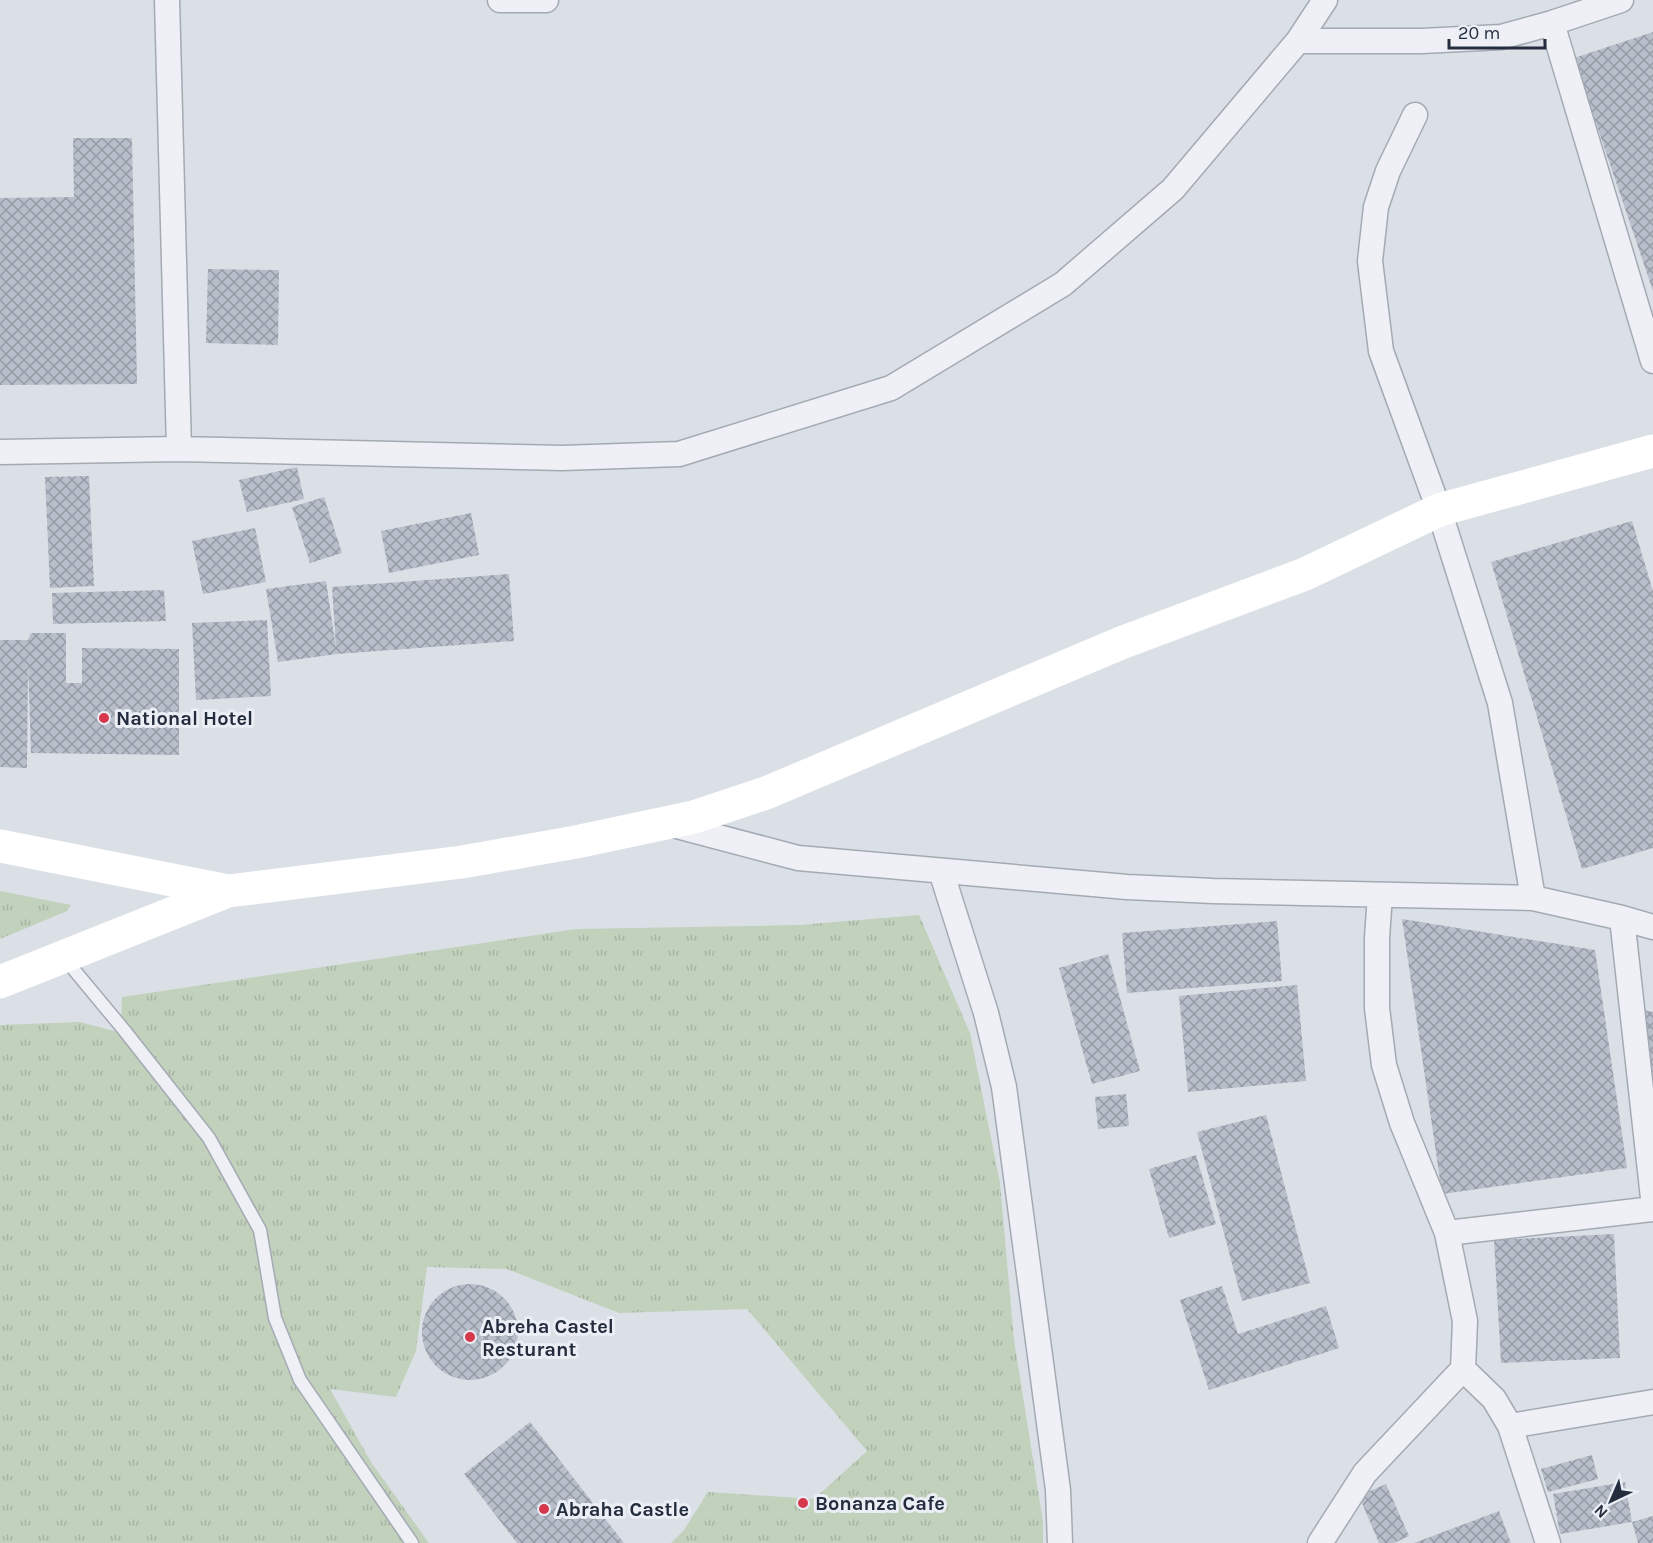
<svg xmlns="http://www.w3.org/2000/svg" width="1653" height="1543" viewBox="0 0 1653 1543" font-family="Karla,sans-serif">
<defs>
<pattern id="park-tufts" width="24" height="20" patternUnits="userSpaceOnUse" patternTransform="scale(1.5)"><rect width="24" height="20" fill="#c1d1bc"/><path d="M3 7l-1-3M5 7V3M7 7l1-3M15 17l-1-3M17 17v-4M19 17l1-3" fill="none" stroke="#a6b4a3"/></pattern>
<pattern id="building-cross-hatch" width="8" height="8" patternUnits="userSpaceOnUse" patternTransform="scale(1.5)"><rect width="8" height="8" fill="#b8beca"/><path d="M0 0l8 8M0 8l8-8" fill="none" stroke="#959ba5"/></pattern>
</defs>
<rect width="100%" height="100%" fill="#dbe0e7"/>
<path fill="url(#park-tufts)" d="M0,891L71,905L67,911L0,939Z
M919,915L970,1033L1000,1183L1014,1340L1043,1522V1543H671L684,1530L708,1492L814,1499L867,1451L747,1309L619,1313L507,1269L427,1267L416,1351L396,1397L330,1389L371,1462L429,1543H0V1025L80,1022L121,1033L122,997L576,929L799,925Z"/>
<path fill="url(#building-cross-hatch)" d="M1653,32V291L1574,58Z
M73,138H132L137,384L0,385V198L74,197Z
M208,269L279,270L278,345L206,343Z
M297,467L304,499L247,512L239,480Z
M89,476L94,586L50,588L45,477Z
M324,497L342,553L310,563L292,507Z
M471,513L479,555L389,573L381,531Z
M1632,521L1653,591V848L1582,869L1491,562Z
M255,528L266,582L203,594L192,541Z
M509,574L514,641L337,654L278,662L266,589L326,581L336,648L332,587Z
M164,590L166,621L53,624L52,593Z
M267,620L271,696L196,700L192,623Z
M31,633H66V683H82V648L179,649V755L31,753L28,663L27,768L0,767V640H28Z
M1402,919L1595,950L1627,1168L1442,1194Z
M1277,921L1282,981L1127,993L1122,933Z
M1108,954L1140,1071L1092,1084L1059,968Z
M1297,985L1306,1081L1188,1092L1179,996Z
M1643,1010L1653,1012V1141Z
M1126,1094L1129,1126L1098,1129L1095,1097Z
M1266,1115L1310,1283L1242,1301L1197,1132Z
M1196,1155L1216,1224L1169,1238L1149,1169Z
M1614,1234L1620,1358L1501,1363L1494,1240Z
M422 1332a48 48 0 1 1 96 0a48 48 0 1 1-96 0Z
M1222,1286L1238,1334L1326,1306L1339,1348L1209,1390L1180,1300Z
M530,1422L624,1543H517L464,1474Z
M1592,1455L1598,1479L1548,1492L1541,1469Z
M1625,1482L1632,1522L1560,1534L1553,1494Z
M1386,1484L1409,1536L1394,1543H1379L1359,1496Z
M1499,1511L1511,1543H1414Z
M1653,1516V1543H1638L1632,1522Z"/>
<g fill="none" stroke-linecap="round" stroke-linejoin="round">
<g stroke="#a4aab4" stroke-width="15">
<path id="lane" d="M65,959L124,1030L209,1138L260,1230L275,1318L300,1380L412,1543"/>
</g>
<g stroke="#a4aab4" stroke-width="27">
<path id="street" d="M167,0L179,449
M500,0H546
M1552,23L1653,361
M1298,41H1422L1501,37L1552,23L1621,0
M1415,115L1388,171L1376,207L1370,261L1381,351L1439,510L1500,703L1533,898
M0,452L179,449L562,458L679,454L891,388L1063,284L1173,189L1298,41L1325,0
M669,824L798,858L1127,887L1213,891L1533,898L1622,918L1653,927
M941,871L986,1013L1004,1087L1058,1490L1060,1543
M1622,918L1653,1198
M1447,1233L1653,1209
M1463,1369L1494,1399L1510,1426L1548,1543
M1510,1426L1653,1402
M1320,1543L1365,1473L1463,1369L1465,1321L1447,1233L1402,1123L1384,1065L1377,1008V938L1380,895"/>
</g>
<use href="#lane" stroke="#eef0f5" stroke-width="12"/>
<use href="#street" stroke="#eef0f5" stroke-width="24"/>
<path stroke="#fff" stroke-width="33" d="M0,846L228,891
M0,982L228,891L462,862L576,842L694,817L766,793L1121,643L1305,574L1439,510L1653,451"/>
</g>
<g fill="#d6374b" stroke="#ebeef5" stroke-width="2">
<circle cx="104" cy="718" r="6"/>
<circle cx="470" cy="1337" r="6"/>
<circle cx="803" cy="1503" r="6"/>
<circle cx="544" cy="1509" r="6"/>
</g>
<g text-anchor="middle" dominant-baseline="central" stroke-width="6" stroke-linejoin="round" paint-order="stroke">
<g font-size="20" font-weight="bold" fill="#242d3e" stroke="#ebeef5" text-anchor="start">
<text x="116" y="718">National Hotel</text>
<text x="482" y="1326">Abreha Castel<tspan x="482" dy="23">Resturant</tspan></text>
<text x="815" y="1503">Bonanza Cafe</text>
<text x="556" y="1509">Abraha Castle</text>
</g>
</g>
<g transform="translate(1611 1501) rotate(224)" stroke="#ebeef5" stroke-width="4.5" paint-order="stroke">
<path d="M0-4.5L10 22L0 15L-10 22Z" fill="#242d3e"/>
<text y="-9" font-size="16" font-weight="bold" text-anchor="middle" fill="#242d3e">N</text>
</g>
<path d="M1449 39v9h96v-9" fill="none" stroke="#242d3e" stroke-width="3"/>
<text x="1458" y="39" font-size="18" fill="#242d3e" stroke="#ebeef5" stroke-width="4.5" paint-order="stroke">20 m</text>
</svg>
